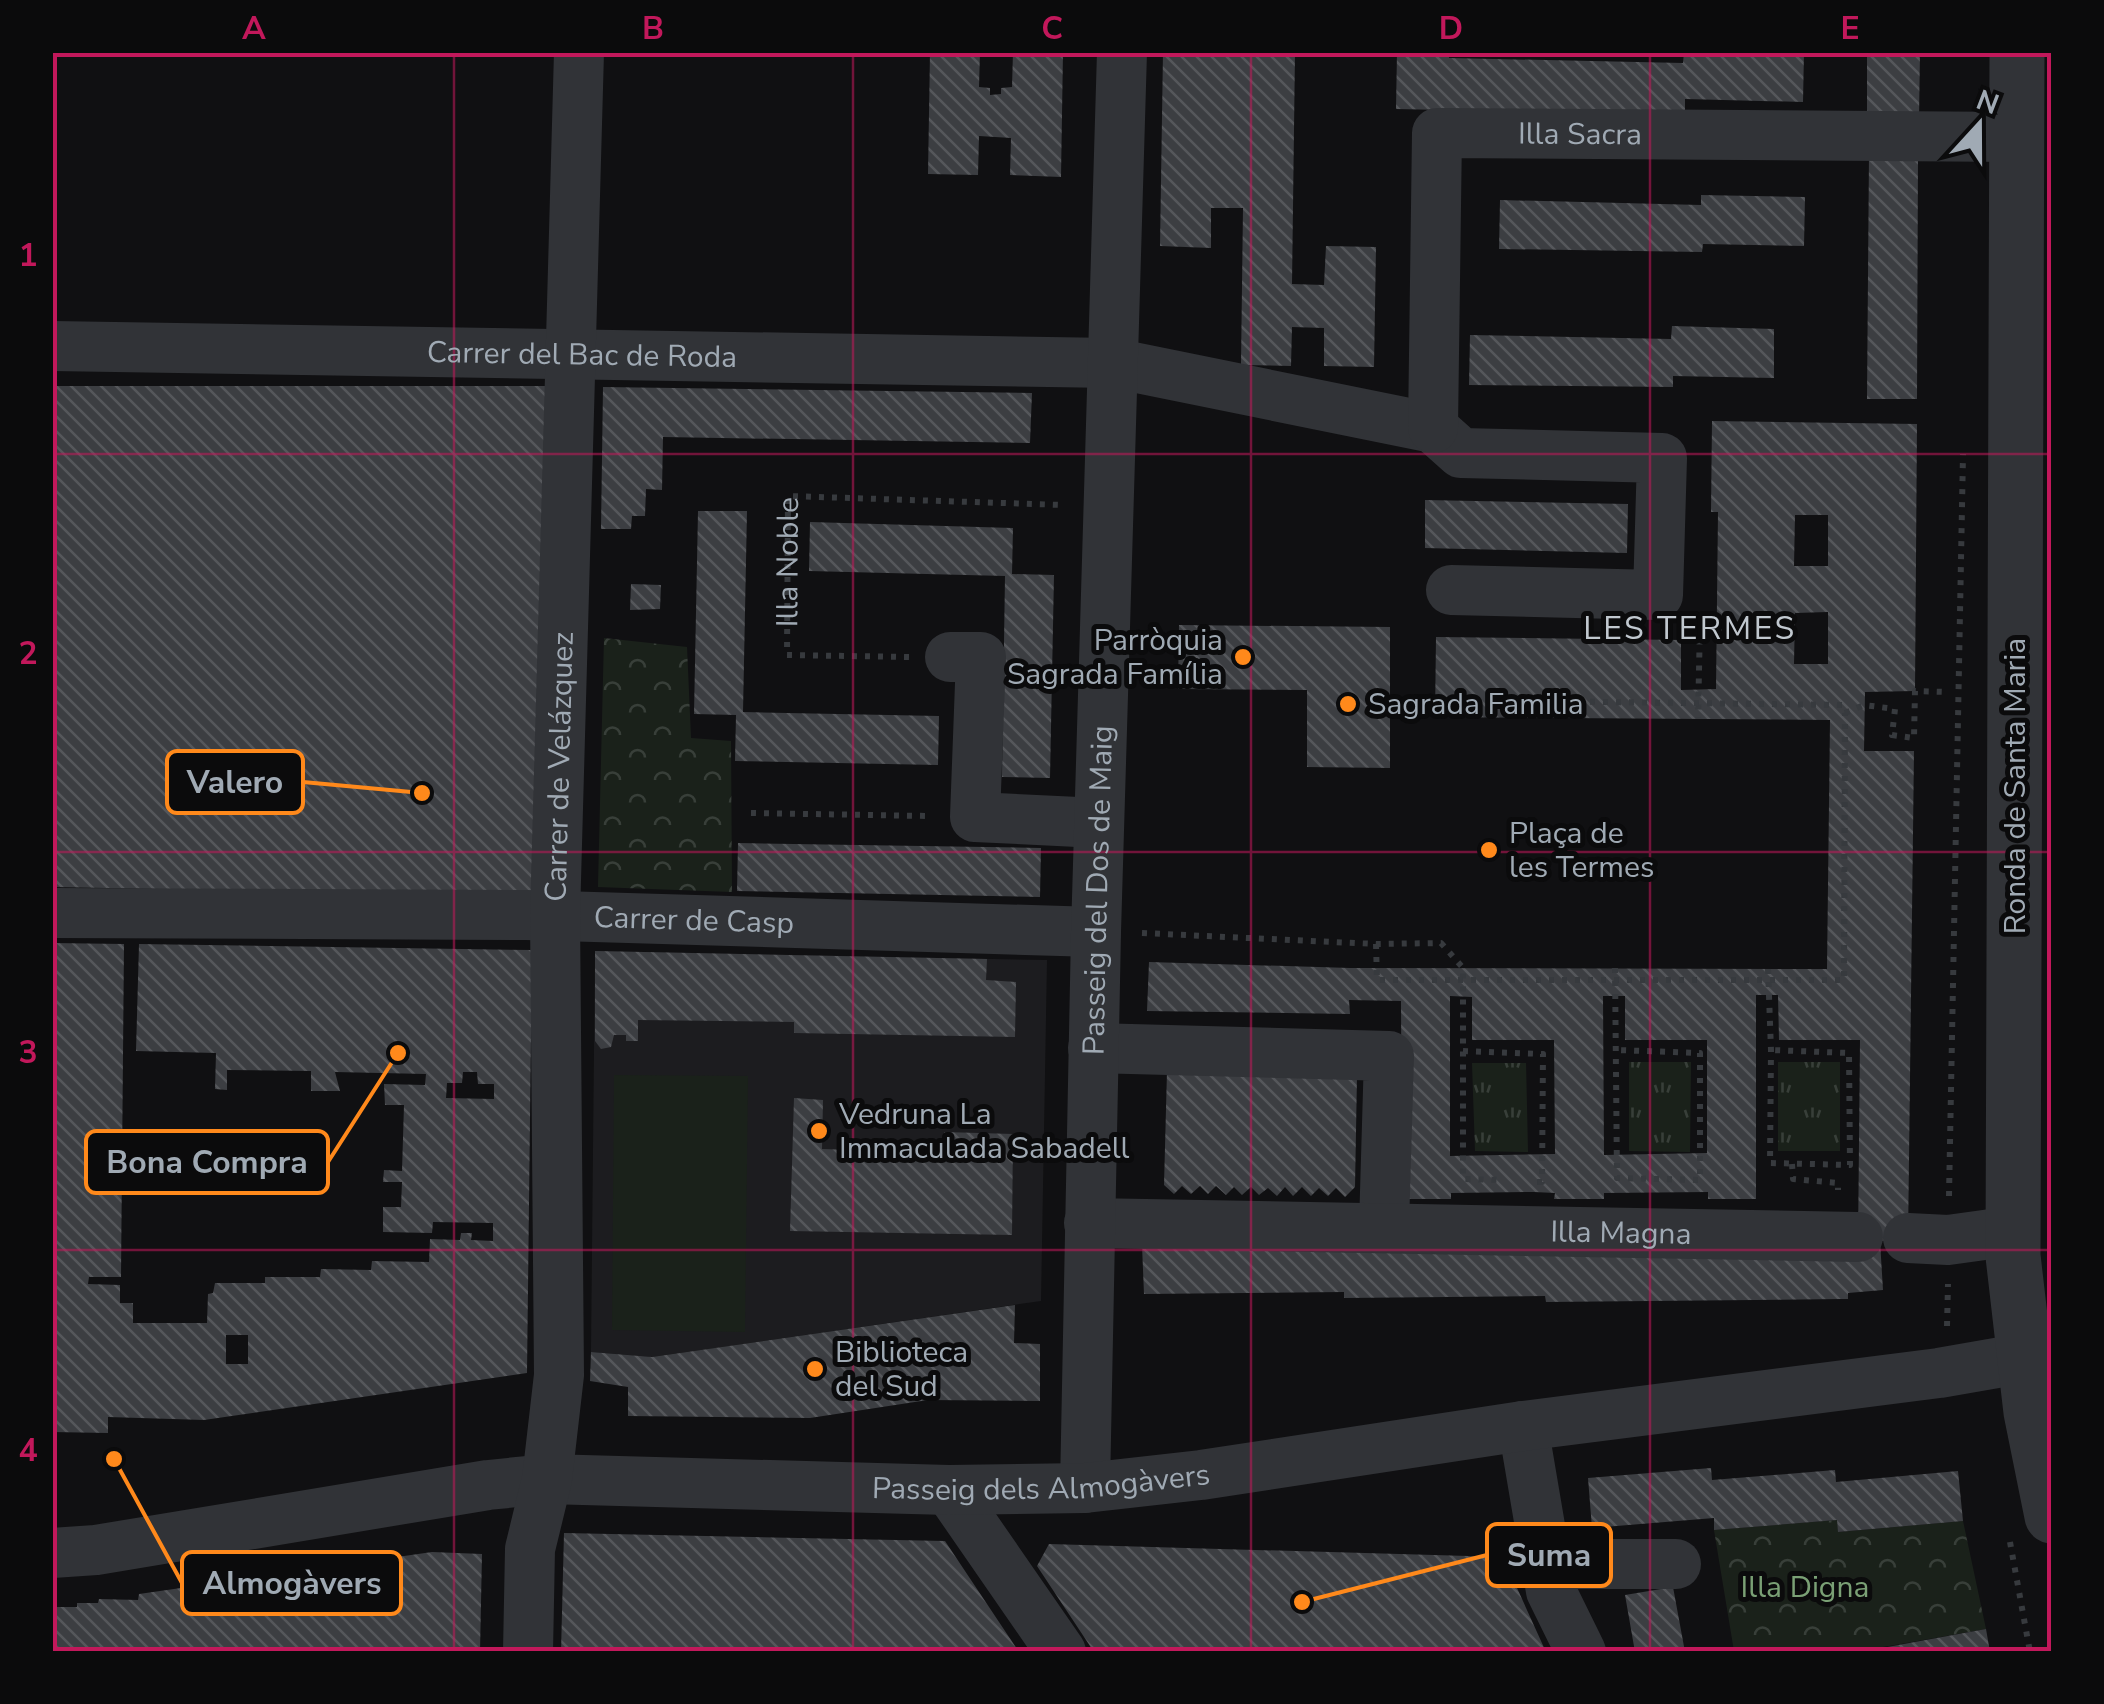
<svg xmlns="http://www.w3.org/2000/svg" width="2104" height="1704" viewBox="0 0 2104 1704" font-family="'Nunito Sans',sans-serif">
<defs>
<pattern id="grass-tufts" width="24" height="20" patternUnits="userSpaceOnUse" patternTransform="scale(2.5)"><rect width="24" height="20" fill="#1a211a"/><path d="M3 7l-1-3M5 7V3M7 7l1-3M15 17l-1-3M17 17v-4M19 17l1-3" fill="none" stroke="#383f39"/></pattern>
<pattern id="park-crowns" width="20" height="18" patternUnits="userSpaceOnUse" patternTransform="scale(2.5)"><rect width="20" height="18" fill="#1a211a"/><path d="M2 6a3 3 0 1 1 6 0M12 15a3 3 0 1 1 6 0" fill="none" stroke="#383f39"/></pattern>
<pattern id="building-back-hatch" width="6" height="6" patternUnits="userSpaceOnUse" patternTransform="scale(2.5)"><rect width="6" height="6" fill="#3c3e42"/><path d="M-1 5l2 2M0 0l6 6M5-1l2 2" fill="none" stroke="#55575b"/></pattern>
</defs>
<rect width="100%" height="100%" fill="#101012"/>
<path fill="#1c1c1f" d="M595,951L1047,960L1041,1301L652,1357L591,1352Z"/>
<path fill="url(#grass-tufts)" d="M1629,1062H1691L1690,1152L1629,1151Z
M1778,1062H1840V1151H1778Z
M1472,1063H1526L1528,1152L1475,1151Z"/>
<path fill="url(#park-crowns)" d="M604,638L687,647L691,738L731,741L732,892L598,887Z
M1837,1520L1839,1532L1963,1521L1986,1629L1860,1651H1734L1714,1530Z"/>
<path fill="#1a211a" d="M614,1075L748,1076L745,1332L612,1330Z"/>
<path fill="url(#building-back-hatch)" fill-rule="evenodd" d="M930,52H980L979,87L990,88V95L1001,94V88L1012,87L1013,52H1063L1061,177L1010,175L1011,138L979,136L978,175L928,174Z
M1163,52H1295L1292,284L1324,285L1326,246L1376,247L1374,367L1324,366V328L1292,327L1291,366L1241,365L1243,208H1211V248L1160,246Z
M1397,52H1449V58L1683,63L1684,52H1804L1803,102L1685,99V115L1396,109Z
M1867,52H1920L1919,119L1867,120Z
M1869,153L1918,154L1917,399H1867Z
M1701,195L1805,197L1804,246L1703,244L1702,252L1499,249L1500,200L1701,205Z
M1672,326L1774,329V378L1673,376V387L1469,385L1470,335L1671,339Z
M52,386H548L538,896L52,887Z
M603,387L1032,393L1030,443L663,437L662,490L646,489L645,516H632L631,529H601Z
M1712,421L1917,424L1915,691L1865,692L1864,751H1914L1908,1241H1880L1883,1290L1848,1293V1299H1842L1546,1302L1545,1296L1344,1298V1292L1144,1294L1142,1245L1858,1243L1860,1040H1779L1778,995H1756V1199H1708V1192L1604,1193V1199H1554L1555,1193L1534,1192L1451,1193V1199H1402L1401,1001L1349,1000L1350,1014L1147,1011L1149,962L1350,968L1827,969L1830,720L1435,717L1436,637L1681,640V690L1716,689L1718,512H1711ZM1795,515H1828V566H1794ZM1828,612V664H1794L1795,613ZM1450,996L1472,997V1040H1554L1555,1154L1450,1156ZM1603,996H1625V1040H1707V1153L1604,1155Z
M1425,500L1628,504L1627,553L1425,548Z
M698,511H747L743,712L939,716L938,765L735,761L736,715L694,714Z
M810,522L1013,528L1012,574L1054,575L1050,778L1002,777L1005,576L809,571Z
M631,584L661,585L660,609L630,610Z
M1179,625L1390,627V768L1307,767V690L1178,689Z
M738,843L1041,848L1040,897L737,891Z
M52,943L124,944L121,1277H89L88,1284L120,1285V1303H133V1323H207L208,1294L213,1293L215,1283H265V1277H320L321,1269L371,1270L372,1261L429,1262L430,1239L460,1240L461,1233H472L471,1240L493,1241V1223L433,1222L432,1233L383,1232V1207H401L402,1182H383L384,1170L402,1171L404,1105H385L384,1084L425,1085L426,1074L335,1072L340,1091H311V1071L227,1070V1090L215,1089L216,1053L136,1051L139,944L532,950L527,1373L204,1420L108,1417V1433L52,1432ZM463,1072H477L478,1084H494V1099L446,1098L447,1083H462ZM226,1335H248V1364H226Z
M595,951L987,959L986,980L1016,982L1015,1037L794,1033V1022L638,1020V1041H626V1035H614L611,1047L601,1049L595,1041Z
M1167,1071L1357,1076L1355,1187L1345,1197L1336,1188L1328,1196L1319,1188L1311,1196L1302,1187L1293,1196L1285,1187L1277,1196L1268,1188L1259,1195L1251,1187L1242,1195L1234,1187L1226,1195L1216,1186L1208,1194L1200,1186L1191,1194L1182,1186L1174,1194L1164,1185Z
M794,1098L823,1100L822,1149L944,1153V1132L1013,1134L1012,1235L790,1231Z
M1015,1305L1014,1343L1040,1344V1401L928,1400L810,1418L628,1416V1387L590,1381L591,1352L652,1357Z
M1711,1468L1712,1480L1835,1470L1836,1482L1958,1471L1963,1521L1838,1532L1837,1520L1714,1530V1518L1592,1528L1588,1478Z
M564,1533L945,1541L1019,1652H561Z
M1049,1544L1503,1557L1546,1652H1094L1037,1566Z
M432,1552L482,1554L480,1652H52V1607H77V1603H98L99,1599L138,1600L139,1594Z
M1673,1587L1685,1652H1635L1625,1595Z
M1986,1629L1990,1652H1871V1650Z"/>
<g fill="none" stroke-linecap="round" stroke-linejoin="round">
<g stroke="#373a3e" stroke-width="6" stroke-dasharray="5 8" stroke-linecap="butt">
<path d="M1692,618L1700,623L1698,718"/>
<path id="s1" d="M909,657L787,655L788,496L1064,505"/>
<path d="M1447,700L1842,705L1845,713"/>
<path d="M1845,713L1864,705L1895,709L1892,735L1914,738L1915,691L1947,692"/>
<path d="M751,813L929,816"/>
<path d="M1142,933L1376,944L1441,943L1463,968V1179L1504,1180"/>
<path d="M1376,944L1377,980H1844L1845,713"/>
<path d="M1615,968L1617,1178L1700,1180V1053L1616,1050"/>
<path d="M1768,969L1771,1050L1770,1163L1850,1165L1849,1053L1771,1050"/>
<path d="M1463,1051L1543,1054L1542,1182H1536"/>
<path d="M1792,1164L1793,1179L1838,1183V1190"/>
<path d="M1949,1196L1963,454"/>
<path d="M1947,1326L1948,1284"/>
<path d="M2010,1542L2030,1652"/>
</g>
<g stroke="#313337" stroke-width="50">
<path id="s2" d="M52,346L1113,363L1433,428L1461,453L1662,458L1658,595L1451,590"/>
<path id="s3" d="M1433,428L1437,133L2017,137"/>
<path d="M950,657H981L975,817L1099,823"/>
<path id="s4" d="M52,913L526,915L1096,932"/>
<path d="M1093,1048L1389,1056L1384,1226"/>
<path id="s5" d="M1089,1223L1858,1237"/>
<path d="M1908,1238L1948,1240L2013,1231"/>
<path d="M1523,1426L1551,1591L1581,1652"/>
<path id="s6" d="M1085,1488L1096,932L1122,52"/>
<path d="M949,1490L1061,1652"/>
<path id="s7" d="M52,1553L96,1550L488,1485L547,1479L949,1490L1085,1488L1201,1475L1523,1426L1939,1373L2025,1358"/>
<path d="M1547,1564H1676"/>
<path id="s8" d="M528,1652L530,1549L547,1479L559,1375L555,916L579,52"/>
</g>
<path stroke="#313337" stroke-width="55" d="M2017,52L2013,1256L2031,1412L2052,1516"/>
</g>
<path fill="none" stroke="#c2185b" stroke-width="2.5" stroke-opacity="0.55" d="M454,52V1652M853,52V1652M1251,52V1652M1650,52V1652M52,454H2052M52,852H2052M52,1250H2052"/>
<g fill="#ff891b" stroke="#0b0b0c" stroke-width="4">
<circle cx="1243" cy="657" r="10"/>
<circle cx="1348" cy="704" r="10"/>
<circle cx="1489" cy="850" r="10"/>
<circle cx="819" cy="1131" r="10"/>
<circle cx="815" cy="1369" r="10"/>
</g>
<g text-anchor="middle" dominant-baseline="central" stroke-width="10" stroke-linejoin="round" paint-order="stroke">
<g font-size="30" fill="#a0aab4" stroke="#0b0b0c">
<text stroke="none"><textPath href="#s3" startOffset="438">Illa Sacra</textPath></text>
<text stroke="none"><textPath href="#s2" startOffset="530">Carrer del Bac de Roda</textPath></text>
<text stroke="none"><textPath href="#s1" startOffset="215">Illa Noble</textPath></text>
<text stroke="none"><textPath href="#s8" startOffset="888">Carrer de Velázquez</textPath></text>
<text transform="translate(2015 786) rotate(-90)">Ronda de Santa Maria</text>
<text stroke="none"><textPath href="#s6" startOffset="598">Passeig del Dos de Maig</textPath></text>
<text stroke="none"><textPath href="#s4" startOffset="642">Carrer de Casp</textPath></text>
<text stroke="none"><textPath href="#s5" startOffset="532">Illa Magna</textPath></text>
<text stroke="none"><textPath href="#s7" startOffset="995">Passeig dels Almogàvers</textPath></text>
</g>
<g font-size="30" fill="#a0aab4" stroke="#0b0b0c" text-anchor="start">
<text x="1223" y="640" text-anchor="end">Parròquia<tspan x="1223" dy="34">Sagrada Família</tspan></text>
<text x="1368" y="704">Sagrada Familia</text>
<text x="1509" y="833">Plaça de<tspan x="1509" dy="34">les Termes</tspan></text>
<text x="839" y="1114">Vedruna La<tspan x="839" dy="34">Immaculada Sabadell</tspan></text>
<text x="835" y="1352">Biblioteca<tspan x="835" dy="34">del Sud</tspan></text>
</g>
<g font-size="30" fill="#7aa075" stroke="#0b0b0c">
<text x="1805" y="1587">Illa Digna</text>
</g>
<g font-size="32" letter-spacing="2.5" fill="#c1c8cf" stroke="#0b0b0c">
<text x="1690" y="628">LES TERMES</text>
</g>
</g>
<path fill="none" stroke="#ff891b" stroke-width="4" d="M422 793L303 782M398 1053L328 1162M1302 1602L1487 1555M114 1459L182 1583"/>
<g fill="#ff891b" stroke="#0b0b0c" stroke-width="4">
<circle cx="422" cy="793" r="10"/>
<circle cx="398" cy="1053" r="10"/>
<circle cx="1302" cy="1602" r="10"/>
<circle cx="114" cy="1459" r="10"/>
</g>
<g fill="#0b0b0c" stroke="#ff891b" stroke-width="4">
<rect x="167" y="751" width="136" height="62" rx="10"/>
<rect x="86" y="1131" width="242" height="62" rx="10"/>
<rect x="1487" y="1524" width="124" height="62" rx="10"/>
<rect x="182" y="1552" width="219" height="62" rx="10"/>
</g>
<g font-size="32" text-anchor="middle" font-weight="bold" fill="#a0aab4">
<text x="235" y="793">Valero</text>
<text x="207" y="1173">Bona Compra</text>
<text x="1549" y="1566">Suma</text>
<text x="292" y="1594">Almogàvers</text>
</g>
<rect width="2104" height="1704" fill="none" stroke="#0b0b0c" stroke-width="110"/>
<g transform="translate(1979 125) rotate(21)" stroke="#0b0b0c" stroke-width="8" paint-order="stroke">
<path d="M0-8L18 38L0 25L-18 38Z" fill="#a0aab4"/>
<text y="-15" font-size="28" font-weight="bold" text-anchor="middle" fill="#a0aab4">N</text>
</g>
<rect x="55" y="55" width="1994" height="1594" fill="none" stroke="#c2185b" stroke-width="4"/>
<g font-size="32" text-anchor="middle" font-weight="bold" fill="#c2185b">
<text x="254" y="39">A</text>
<text x="653" y="39">B</text>
<text x="1052" y="39">C</text>
<text x="1451" y="39">D</text>
<text x="1850" y="39">E</text>
<text x="28" y="266">1</text>
<text x="28" y="664">2</text>
<text x="28" y="1063">3</text>
<text x="28" y="1461">4</text>
</g>
</svg>
